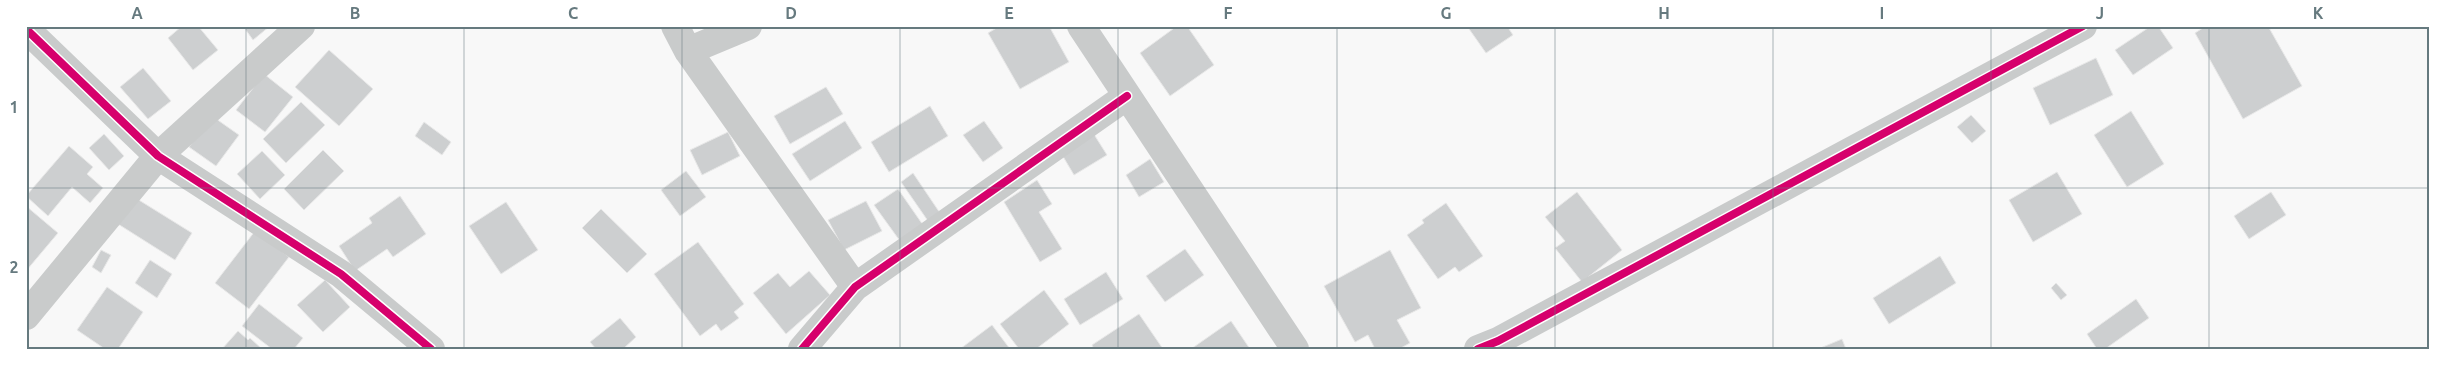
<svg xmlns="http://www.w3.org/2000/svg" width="2455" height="375" viewBox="0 0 2455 375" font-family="Ubuntu,sans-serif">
<rect width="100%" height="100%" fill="#f8f8f8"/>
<path fill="#cdcfd0" stroke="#e8e8e8" d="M182,26H198L218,50L193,70L168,38Z
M243,26H270L253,40Z
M1000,26H1049L1069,62L1020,89L988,33Z
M1177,26H1187L1214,65L1170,96L1140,53Z
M1467,26H1507L1513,35L1486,53Z
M2151,26H2158L2173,48L2133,75L2115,50Z
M2206,26H2268L2302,86L2243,119L2195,33Z
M329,50L373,89L339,126L295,87Z
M2096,58L2113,95L2050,125L2033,88Z
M143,68L171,101L148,119L120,87Z
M264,74L293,97L265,132L236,110Z
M826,87L843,114L790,144L774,116Z
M301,102L325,125L286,163L263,139Z
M930,106L948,136L889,172L871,142Z
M2131,111L2164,164L2127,187L2094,135Z
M1971,115L1986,131L1972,143L1957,127Z
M212,116L239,135L216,166L189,147Z
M845,121L862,148L810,181L792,154Z
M984,121L1003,148L983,162L963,135Z
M424,122L451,142L442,155L415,136Z
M1090,128L1107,155L1074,175L1058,148Z
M728,132L740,156L702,175L690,150Z
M104,134L124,156L109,170L89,148Z
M69,146L93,167L87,174L103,188L90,203L72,187L48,216L26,196Z
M323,150L344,171L304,210L284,189Z
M262,151L285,175L260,199L237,174Z
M1150,159L1164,182L1139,197L1126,175Z
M686,171L706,197L680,216L661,190Z
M2057,172L2082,214L2033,242L2009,200Z
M913,173L940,213L928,221L901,182Z
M1037,180L1052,204L1039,212L1062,249L1040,262L1004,202Z
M898,189L923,225L900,241L874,205Z
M1577,192L1622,250L1582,282L1555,248L1565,241L1545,217Z
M2271,192L2286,215L2249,239L2234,216Z
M400,196L426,234L393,257L387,249L355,271L339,246L372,223L369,218Z
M134,197L192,233L175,260L118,224Z
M866,201L882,231L844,250L828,220Z
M506,202L538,250L501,274L469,226Z
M1446,203L1483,256L1459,272L1455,267L1438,279L1407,235L1424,223L1422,220Z
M26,206L58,233L26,271Z
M601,209L647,254L627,273L582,228Z
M255,231L289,257L249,309L215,283Z
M698,242L744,304L734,312L739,318L721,331L716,324L700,336L654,274Z
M1185,249L1204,275L1165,302L1146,276Z
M101,250L111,255L101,273L92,267Z
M1390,250L1421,308L1397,320L1410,343L1399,349H1375L1368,335L1355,342L1324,286Z
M1940,256L1956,283L1889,324L1873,298Z
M150,260L172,274L157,298L135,283Z
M809,271L830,295L786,334L753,293L778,273L790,287Z
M1106,272L1123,299L1080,325L1064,299Z
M325,280L350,307L323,332L297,305Z
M2056,283L2067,295L2061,300L2051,288Z
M107,287L143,312L118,349H105L77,330Z
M1044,290L1069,324L1036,349H1019L1000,324Z
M2136,299L2149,318L2105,349H2097L2087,334Z
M259,304L303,338L294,349H272L242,326Z
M1139,314L1163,349H1094L1092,345Z
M620,318L636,337L623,349H596L590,342Z
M1231,321L1250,349H1191Z
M992,325L1010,349H960Z
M238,331L248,340L250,338L262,349H222Z
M1842,339L1846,349H1818Z"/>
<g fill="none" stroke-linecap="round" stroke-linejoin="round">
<path stroke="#c9cbcb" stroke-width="28" d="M675,26L688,51L855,287
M1081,26L1295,349
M26,29L158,156L341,274L431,349
M688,51L748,26
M26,316L158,156L301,26
M802,349L855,287L1127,96
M1478,349L1498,341L2083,26"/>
<g stroke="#fff" stroke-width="11">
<path id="cycleway" d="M26,29L158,156L341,274L431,349
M802,349L855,287L1127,96
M1478,349L1498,341L2083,26"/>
</g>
<use href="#cycleway" stroke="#d6006c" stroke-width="8"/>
</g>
<path fill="none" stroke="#667a7f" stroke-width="1" stroke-opacity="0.55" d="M246,26V349M464,26V349M682,26V349M900,26V349M1118,26V349M1337,26V349M1555,26V349M1773,26V349M1991,26V349M2209,26V349M26,188H2429"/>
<rect width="2455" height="375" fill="none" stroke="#ffffff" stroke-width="55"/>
<rect x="28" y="28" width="2400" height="320" fill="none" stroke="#667a7f" stroke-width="2"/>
<g font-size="16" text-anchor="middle" font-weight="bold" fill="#667a7f">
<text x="137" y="19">A</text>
<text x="355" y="19">B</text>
<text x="573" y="19">C</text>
<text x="791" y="19">D</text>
<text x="1009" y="19">E</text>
<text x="1228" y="19">F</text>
<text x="1446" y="19">G</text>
<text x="1664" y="19">H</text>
<text x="1882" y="19">I</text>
<text x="2100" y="19">J</text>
<text x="2318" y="19">K</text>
<text x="14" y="113">1</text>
<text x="14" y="273">2</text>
</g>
</svg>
